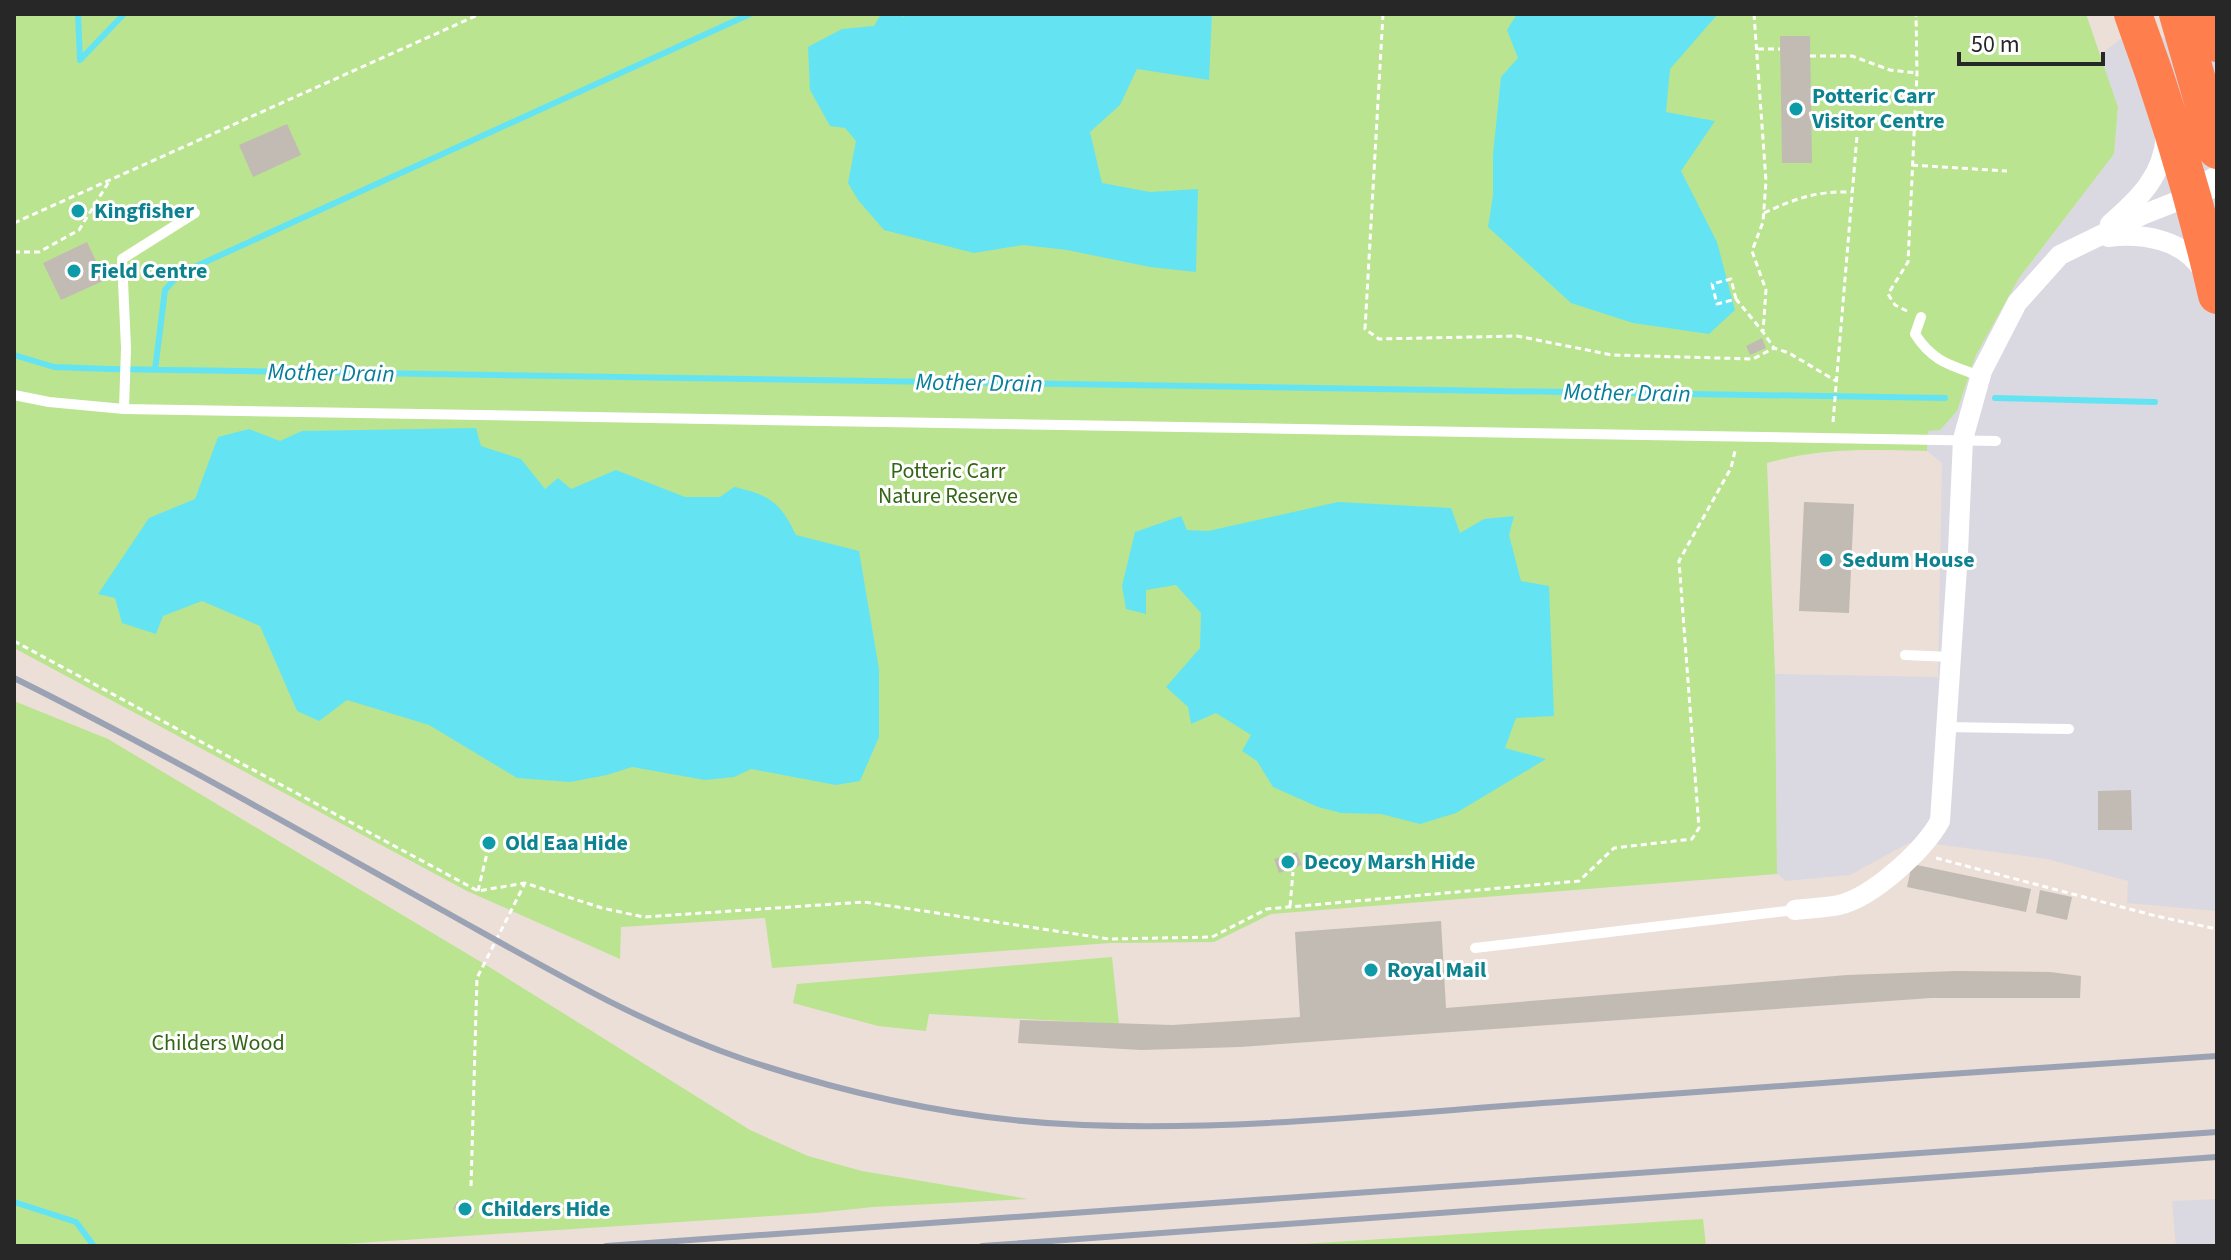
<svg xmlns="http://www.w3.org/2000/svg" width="2231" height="1260" viewBox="0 0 2231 1260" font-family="'Source Sans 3',sans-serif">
<rect width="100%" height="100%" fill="#ebdfd7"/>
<path fill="#dad9e2" d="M2137,26L2217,61V911L2127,903L2128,881L2047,859L1935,844L1909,843L1850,875L1786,881L1777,874L1775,674L1938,677L1942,463L1927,451L1928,431L1957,411L1976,355L2019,278L2114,154L2118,107L2100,55Z
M2217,1199V1246H2176L2172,1201Z"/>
<path fill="#bae490" d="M14,14H2086L2118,107L2114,154L2019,278L1976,355L1957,411L1940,430L1928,431L1927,451C1868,450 1825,447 1767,463L1775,674L1777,874L1271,914L1214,942L1110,943L772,968L765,918L621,927L620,959L467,891L14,648Z
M14,701L108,739L491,968L750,1130L808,1156L862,1171L1028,1199L873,1207L816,1213L314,1246H14Z
M1112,957L1119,1024L929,1014L926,1031L878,1026L793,1003L797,984Z
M1703,1219L1706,1246H1271Z"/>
<path fill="#64e4f3" d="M881,14H899L903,17L907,14H1212L1209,80L1137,69L1120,105L1090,132L1102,183L1150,192L1198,189L1196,272L1150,267L1067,250L1023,245L974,253L884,230L858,200L848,183L856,141L845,128L830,126L810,90L808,47L842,29L874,26Z
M1517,14H1718L1670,69L1666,112L1715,121L1681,171L1717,242L1735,310L1709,334L1633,323L1571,303L1488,227L1493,195V154L1501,77L1518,58L1507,30Z
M476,428L481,446L521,459L545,489L558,478L571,489L616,470L685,497H720L734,487C770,495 780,502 796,535L859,551L879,669V737L860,781L836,785L751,769L734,777L705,780L632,767L607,775L570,782L517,778L429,725L347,700L319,721L297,711L260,626L202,601L163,616L156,634L122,623L115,598L98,594L149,518L195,499L218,437L249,429L280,441L302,431Z
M1338,502L1451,508L1460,533L1484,519L1514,516L1509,535L1521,581L1549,586L1554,716L1516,718L1505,748L1546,759L1456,813L1420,824L1381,814L1341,813L1318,807L1273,787L1257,761L1242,751L1251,735L1216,713L1191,724L1188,707L1166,687L1200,648L1201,613L1176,585L1146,590V614L1126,609L1122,586L1135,532L1181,516L1187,530L1208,531Z"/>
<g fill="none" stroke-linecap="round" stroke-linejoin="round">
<path stroke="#64e4f3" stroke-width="6" d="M78,14L80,60L124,14
M14,355L54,367L109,369L1945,398
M155,370L165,290L179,274L750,14
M1995,398L2155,402
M14,1202L76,1222L94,1246"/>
</g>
<path fill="#c2bbb3" d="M1780,36H1810L1812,163H1782Z
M287,124L301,155L253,177L239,145Z
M87,242L105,280L61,300L43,263Z
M1762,338L1766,348L1750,355L1746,346Z
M1804,502L1854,504L1849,613L1799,611Z
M2131,790L2132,830H2098V791Z
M482,836L498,840L496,849L481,846Z
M1297,852L1302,865L1279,873L1274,859Z
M1912,864L2031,889L2026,912L1907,887Z
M2040,890L2072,897L2067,920L2036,913Z
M1441,921L1446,1008L1847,975L1956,971L2050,972L2081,976L2080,998H1931L1240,1047L1141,1050L1018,1043L1020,1020L1172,1025L1300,1017L1295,932Z
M457,1201L476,1210L472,1218L453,1209Z"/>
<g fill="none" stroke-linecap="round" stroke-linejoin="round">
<path stroke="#fff" stroke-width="3" stroke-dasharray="6 4" stroke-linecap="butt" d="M1383,14L1365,329L1379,339L1517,336L1612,355L1753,359L1774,348
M1754,14L1766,181L1763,222L1752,251L1766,290L1763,332L1774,348L1789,353L1836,381
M1933,14H2031
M1758,49H1780
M1810,56H1852L1890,70L1917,73
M1912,165L2007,171
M1764,213C1797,198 1816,191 1852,192
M14,223L480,14
M14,252H39L79,230L110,180
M1736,299L1731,279L1712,284L1717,304L1736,299L1763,332
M1907,311L1895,305L1888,294L1908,262L1917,73L1916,14
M1833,422L1857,136
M14,641L478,891L525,883L602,908L644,917L864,902L1109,939L1212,937L1267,909L1579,881L1614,848L1692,839L1699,828L1679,561L1731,468L1735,451
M1936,858L2156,916L2217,929
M478,891L488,849
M1290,906L1293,872
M471,1186L477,978L525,883"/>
<path stroke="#fff" stroke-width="10" d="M1921,317L1915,334C1933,362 1950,365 1980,376
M14,395L49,402L124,409L1996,441
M124,409L126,348L122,259L195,213
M1905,655L1951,657
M1946,727L2069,729
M1475,948L1795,910"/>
<path stroke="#fff" stroke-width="20" d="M2110,224C2139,199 2163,176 2166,136
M2108,237C2142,233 2184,239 2203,271
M1795,910C1810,908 1825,908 1839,905C1873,897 1924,850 1940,821L1958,552L1963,439L1982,371L2017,303L2060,255L2142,215L2193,195"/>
<path stroke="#fff" stroke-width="28" d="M2193,195L2217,180"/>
<path stroke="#ff7e4e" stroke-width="38" d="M2133,14C2167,106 2195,199 2217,295
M2178,14L2217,150
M2208,14L2217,43"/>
<path stroke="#9aa2b3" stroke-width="6" d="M14,678C159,750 300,831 442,910C539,964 638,1023 743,1059C853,1096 968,1121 1083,1125C1241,1131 1401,1113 1558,1102C1778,1086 1997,1070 2217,1056
M606,1246L2217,1132
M982,1246L2217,1157"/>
</g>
<g fill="#0f9aa8" stroke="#fff" stroke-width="3">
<circle cx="1796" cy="109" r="8"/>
<circle cx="78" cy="211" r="8"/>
<circle cx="74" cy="271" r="8"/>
<circle cx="1826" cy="560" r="8"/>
<circle cx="489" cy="843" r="8"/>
<circle cx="1288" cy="862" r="8"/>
<circle cx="1371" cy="970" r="8"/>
<circle cx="465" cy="1209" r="8"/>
</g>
<g text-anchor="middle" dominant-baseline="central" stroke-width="6" stroke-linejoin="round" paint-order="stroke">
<g font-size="22" font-weight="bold" fill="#0d838f" stroke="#fff" text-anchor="start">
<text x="1812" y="96">Potteric Carr<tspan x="1812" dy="25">Visitor Centre</tspan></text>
<text x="94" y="211">Kingfisher</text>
<text x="90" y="271">Field Centre</text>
<text x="1842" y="560">Sedum House</text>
<text x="505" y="843">Old Eaa Hide</text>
<text x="1304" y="862">Decoy Marsh Hide</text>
<text x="1387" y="970">Royal Mail</text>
<text x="481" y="1209">Childers Hide</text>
</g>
<g font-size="22" fill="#336516" stroke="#fff">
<text x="948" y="471">Potteric Carr<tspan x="948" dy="25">Nature Reserve</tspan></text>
<text x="218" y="1043">Childers Wood</text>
</g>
<g font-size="24" font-style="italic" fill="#087f9a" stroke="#fff">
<text transform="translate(331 373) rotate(1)">Mother Drain</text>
<text transform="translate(979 383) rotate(1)">Mother Drain</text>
<text transform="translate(1627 393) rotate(1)">Mother Drain</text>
</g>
</g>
<rect width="2231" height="1260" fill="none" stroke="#272727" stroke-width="32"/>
<path d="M1959 52v12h144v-12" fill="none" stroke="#272727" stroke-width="4"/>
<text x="1971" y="52" font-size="24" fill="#272727" stroke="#ffffff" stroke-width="6" paint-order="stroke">50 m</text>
</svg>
